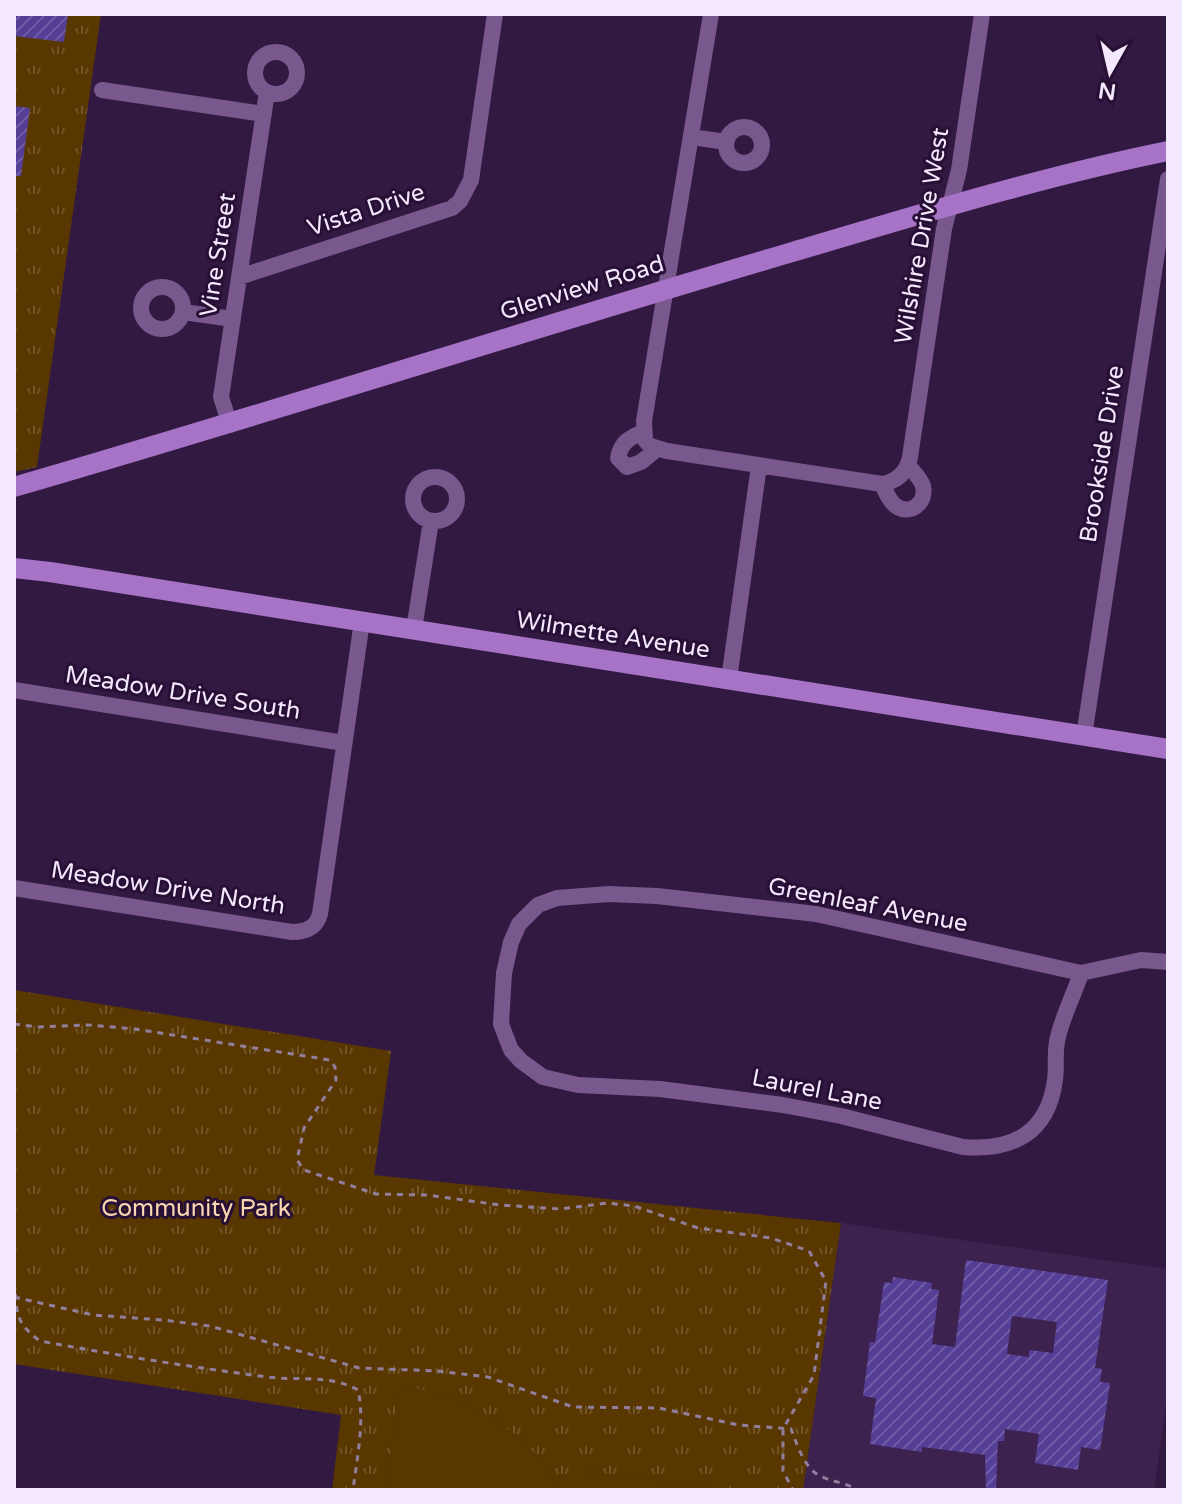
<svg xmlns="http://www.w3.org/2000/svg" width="1182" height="1504" viewBox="0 0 1182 1504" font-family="'Varela Round',sans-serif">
<defs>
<pattern id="park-tufts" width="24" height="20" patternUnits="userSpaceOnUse" patternTransform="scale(2)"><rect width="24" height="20" fill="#593701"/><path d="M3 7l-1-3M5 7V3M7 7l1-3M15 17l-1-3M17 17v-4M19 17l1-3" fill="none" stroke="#715427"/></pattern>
<pattern id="building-hatch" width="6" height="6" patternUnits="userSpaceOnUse" patternTransform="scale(2)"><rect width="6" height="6" fill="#553f96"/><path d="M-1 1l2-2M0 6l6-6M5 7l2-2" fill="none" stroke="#6e5ba6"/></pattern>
</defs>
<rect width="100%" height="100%" fill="#321941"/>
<path fill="#3d214e" d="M841,1223L1168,1269V1393L1154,1490H803Z"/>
<path fill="url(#park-tufts)" d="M14,14H101L37,467L14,472Z
M14,990L391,1051L374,1175L841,1223L803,1490H332L341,1415L14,1364Z"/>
<path fill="#593701" d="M401,1384C464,1399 531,1427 558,1490H384Z
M588,1471L728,1490H585Z"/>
<path fill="url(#building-hatch)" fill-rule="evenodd" d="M14,14H68L64,42L14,36Z
M14,106L30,108L21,176H14Z
M966,1260L1108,1280L1095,1368L1102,1369L1100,1382L1110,1383L1100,1450L1081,1447L1078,1470L1035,1463L1039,1434L1005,1429L1004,1441H998L996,1490H986L985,1455L922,1447V1452L870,1444L876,1398L863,1396L870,1342L875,1343L884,1282L892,1283L893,1277L932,1283L931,1289L939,1290L932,1344L955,1347ZM1012,1316L1057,1322L1053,1353L1029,1350V1357L1007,1354Z"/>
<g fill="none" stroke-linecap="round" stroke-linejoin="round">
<path stroke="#927f9e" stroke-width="3" stroke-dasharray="6 6" stroke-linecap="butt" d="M14,1024L37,1027L88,1025L135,1029L330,1060L335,1067L336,1080L304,1128L297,1160L304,1170L376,1194L427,1195L500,1205L560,1209L607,1203L634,1206L698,1228L771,1238L809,1251L826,1281L814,1375L783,1429V1471L793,1490
M14,1282C18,1312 13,1321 40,1341C115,1355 191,1367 267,1377C297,1381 330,1374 358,1390C365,1421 357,1458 353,1490
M14,1297L93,1315L163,1320L210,1326L359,1368L437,1371L488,1377L573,1407L659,1408L739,1425L791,1429C798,1446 804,1469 822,1477C834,1482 846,1483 858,1490"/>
<path stroke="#78588d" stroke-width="16" d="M711,14L644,421L645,440L650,446L667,451L882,484C898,481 907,472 910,457L944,229L959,170L982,14
M255 73a21 21 0 1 1 42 0a21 21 0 1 1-42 0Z
M102,90L264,114
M726 145a18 18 0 1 1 36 0a18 18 0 1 1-36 0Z
M692,137L726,142
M239,277L452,208L460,201L471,180L495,14
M141 308a21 21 0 1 1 42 0a21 21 0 1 1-42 0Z
M183,312L233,319
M230,425L221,397L267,92
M643,432C629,438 621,442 618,458L627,467L641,462L657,449
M413 499a22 22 0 1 1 44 0a22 22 0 1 1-44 0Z
M882,484C886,492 889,501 896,506C910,516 927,503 923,486C921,479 913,471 908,465
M414,629L431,521
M729,679L759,466
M14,690L344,743
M1084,736L1168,179
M14,888L292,932C306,932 316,928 320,914L362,621
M1081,973C1074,995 1063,1015 1058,1037C1054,1051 1057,1066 1055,1080C1048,1133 1013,1151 963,1147L841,1116L783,1105L660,1089L578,1085L543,1077L521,1061L511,1050L501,1024L504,973L511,942L519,924L538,905L557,898L609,894L657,896L816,914L1081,973L1141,960L1168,962"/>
<path stroke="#a673c7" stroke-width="20" d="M14,487C273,412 530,329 789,253C915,216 1040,177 1168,151
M14,568L50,572L1168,749"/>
</g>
<g text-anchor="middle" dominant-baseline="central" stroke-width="6" stroke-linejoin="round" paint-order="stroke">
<g font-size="24" fill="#f4e8fd" stroke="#280f36">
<text transform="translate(366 210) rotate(-18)">Vista Drive</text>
<text transform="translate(922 236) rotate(-80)">Wilshire Drive West</text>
<text transform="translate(218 255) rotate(-81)">Vine Street</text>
<text transform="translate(582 288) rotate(-17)">Glenview Road</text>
<text transform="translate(1102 454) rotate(-81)">Brookside Drive</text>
<text transform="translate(613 635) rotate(9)">Wilmette Avenue</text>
<text transform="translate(183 693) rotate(9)">Meadow Drive South</text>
<text transform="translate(168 888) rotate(9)">Meadow Drive North</text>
<text transform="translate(868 905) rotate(11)">Greenleaf Avenue</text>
<text transform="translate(817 1090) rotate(11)">Laurel Lane</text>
</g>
<g font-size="24" fill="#fad7ae" stroke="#280f36">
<text x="196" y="1208">Community Park</text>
</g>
</g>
<rect width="1182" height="1504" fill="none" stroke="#f4e8fd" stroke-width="32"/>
<g transform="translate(1110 72) rotate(188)" stroke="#280f36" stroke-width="6" paint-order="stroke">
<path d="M0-6L14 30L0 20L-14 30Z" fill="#f4e8fd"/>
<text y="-12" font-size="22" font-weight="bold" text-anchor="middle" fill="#f4e8fd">N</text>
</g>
</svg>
